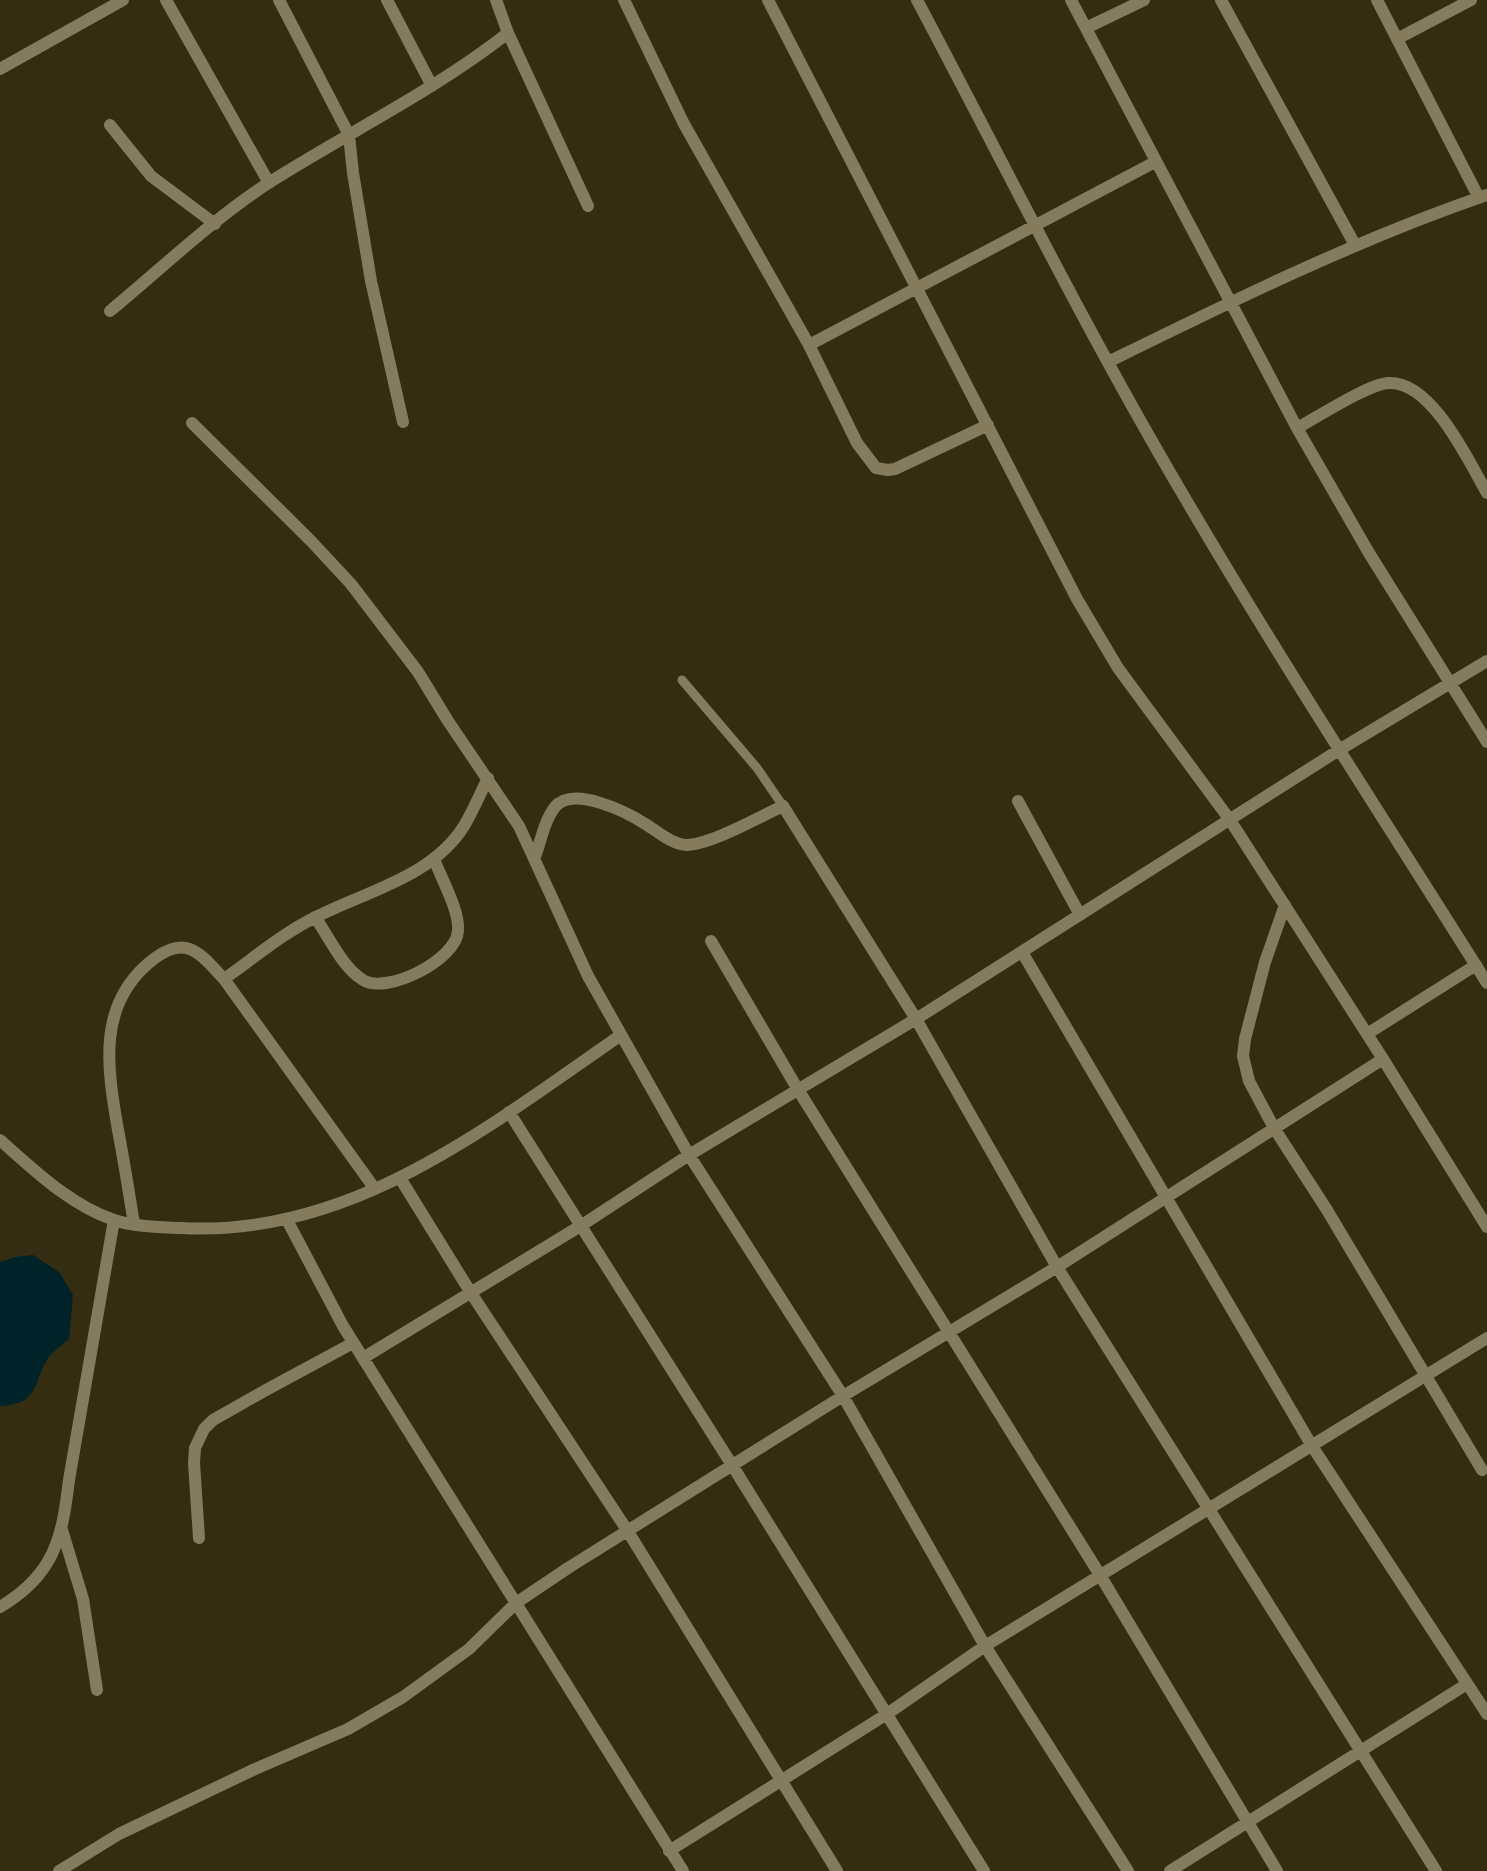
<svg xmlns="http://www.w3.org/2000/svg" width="1487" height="1871" viewBox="0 0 1487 1871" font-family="Lato,sans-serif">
<rect width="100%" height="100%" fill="#352d11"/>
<path fill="#002229" d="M33,1255L59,1272L73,1295L69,1339C62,1345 51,1353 46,1361C33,1387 37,1404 0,1406V1262L15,1257Z"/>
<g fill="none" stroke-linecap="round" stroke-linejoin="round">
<path stroke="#857c5e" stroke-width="9" d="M682,680L757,768L783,806"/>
<path stroke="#857c5e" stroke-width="12" d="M166,0L269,183
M279,0L349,135L353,173L371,281L403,422
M387,0L432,86
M496,0L508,33L588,206
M624,0L684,124L809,345L857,443L876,468L888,470L895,469L988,425
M768,0L1077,599L1118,668L1230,820L1383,1059L1487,1227
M917,0C1005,166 1089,336 1185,498C1281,662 1386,822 1487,983
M1071,0L1297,428L1369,553L1487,742
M1221,0L1355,245
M1377,0L1479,198
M1086,28L1144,0
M1397,39L1471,0
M0,69L123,0
M110,125L151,176L215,224
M110,311C162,268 213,219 270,182C349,132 434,91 508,33
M809,345L1155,162
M1108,362C1232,301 1356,240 1487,195
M192,423L311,541L351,584L418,672L448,721L519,826L588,976L689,1155L843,1396L985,1646L1128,1871
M1297,428C1318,417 1368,384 1389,383C1432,381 1469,462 1487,493
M1018,801L1080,915
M535,857C541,841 544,821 555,807C573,785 627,812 647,825C658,832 673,845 687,845C712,844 759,817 783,806L916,1019L1057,1267L1436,1871
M1285,905L1265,962L1245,1039L1243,1056L1249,1081L1274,1128L1327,1210L1482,1470
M315,917C329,937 342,967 363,980C387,995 456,960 458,931C460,911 441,878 434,859
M711,941L797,1088L1100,1575L1277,1871
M1022,952L1312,1446L1487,1714
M224,979C254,958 283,933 316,917C367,891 432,877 464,826C473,811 480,794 488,778
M1367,1034L1476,965
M509,1112L732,1465L984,1871
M0,1140C34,1170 70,1205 114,1220C135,1227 159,1227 181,1228C351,1238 489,1126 621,1035
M400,1178L471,1293L627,1530L837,1871
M287,1220L343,1326L683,1871
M134,1224C129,1193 124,1161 118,1130C107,1067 96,1002 155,958C188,934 201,955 224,979L375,1189
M363,1358L582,1225L689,1155L916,1019L1339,750L1487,661
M62,1530L83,1599L97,1690
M199,1538L194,1463L195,1448L204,1429L213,1420L266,1390L353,1343
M0,1607C54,1575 62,1539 69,1480L114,1220
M669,1851L887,1714L985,1646L1487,1338
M59,1871L119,1834L255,1769L348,1729L403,1697L469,1649L516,1603L568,1568L843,1396L1057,1267L1383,1059
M1170,1871L1467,1684"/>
</g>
</svg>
